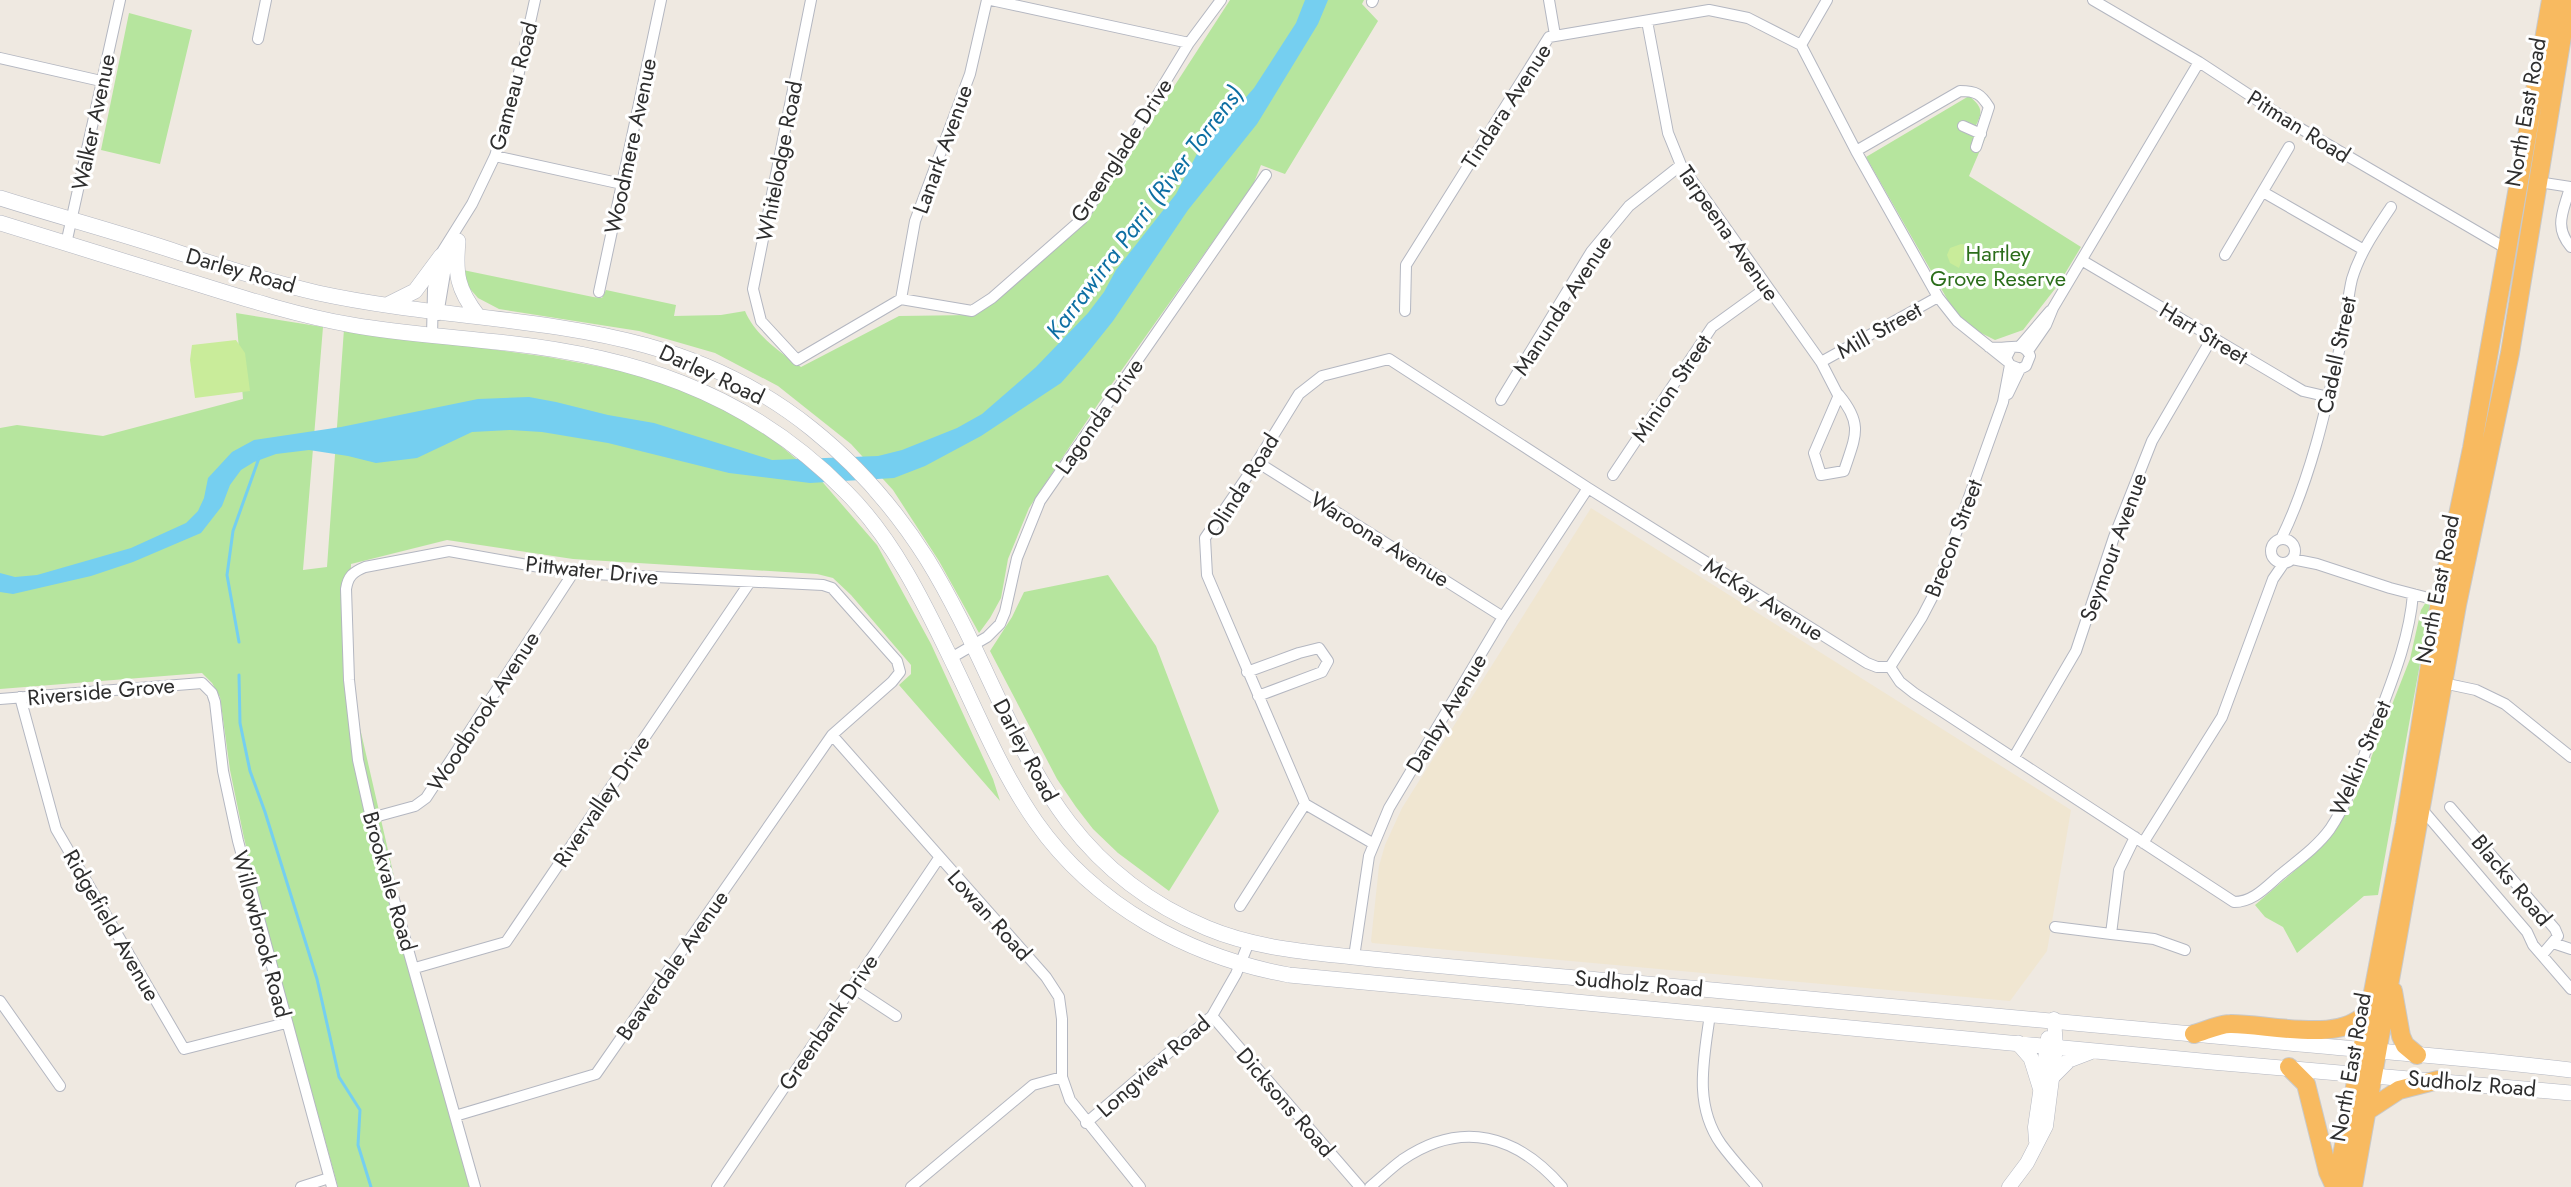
<svg xmlns="http://www.w3.org/2000/svg" width="2571" height="1187" viewBox="0 0 2571 1187" font-family="Jost,sans-serif">
<rect width="100%" height="100%" fill="#efe9e1"/>
<path fill="#f0e6d1" d="M1591,508L2071,810L2047,951L2010,1001L1372,943L1371,941L1379,866L1385,845L1402,808Z"/>
<path fill="#b6e59e" d="M1230,0H1364L1362,4L1378,21L1285,174L1261,165L1253,185L1104,395L1029,508L1008,559L1001,598L990,618L979,633L939,561L893,490L851,444L778,386L715,353L639,331L499,309L478,298L465,283L463,270L593,297L602,298L606,290L676,305L674,316L721,315L745,311C755,335 780,352 801,367L899,316L972,315L1087,221Z
M129,13L192,30L160,164L101,150Z
M1969,96C1983,107 1983,113 1975,127L1987,134L1969,176L2081,247L2058,285L2023,330L1995,340L1977,331L1954,311L1866,157Z
M236,313L323,327L303,570L327,567L344,329L548,357L634,373L707,400L764,432L819,478L877,545L931,644L993,779L1000,801L899,685L911,674V665L851,595L833,578L817,574L573,559L447,540L351,564L349,680L415,968L470,1187H338L262,911L244,838L230,770L220,697L212,683L202,673L0,689V428L17,425L103,436L243,399Z
M1108,575L1156,646L1219,811L1169,891L1118,853L1093,829L1076,807L1057,779L990,651L1012,617L1024,592Z
M2426,602L2431,603L2378,895L2364,896L2297,953L2283,927L2265,917L2255,905L2313,855L2336,829L2356,796L2410,659L2421,610Z"/>
<path fill="#c9ec9a" d="M1961,244L1967,245L1959,268L1950,263L1947,255L1950,248Z
M236,340L245,353L250,391L195,398L190,360L192,345Z"/>
<path fill="#75cff0" d="M1305,0H1328L1318,24L1257,124L1188,210L1113,321L1085,356L1061,383L981,436L925,466L894,478L810,483L729,473L608,443L542,432L510,430L472,432L417,458L376,463L348,456L309,450L276,454L254,462L241,470L230,485L222,506L201,533L133,562L91,576L13,594L0,592V573L15,577L37,575L131,548L186,523L198,511L204,498L208,478L232,452L254,440L341,427L478,399L529,397L556,402L608,415L654,423L772,460L878,456L902,450L957,428L982,414L1036,367L1088,313L1104,292L1116,270L1176,194L1198,152L1254,88L1296,23Z"/>
<g fill="none" stroke-linecap="round" stroke-linejoin="round">
<path stroke="#75cff0" stroke-width="3" d="M239,642L227,575L233,531L259,458
M239,675L240,723L250,771L265,812L317,979L339,1077L360,1110L358,1145L371,1187"/>
<g stroke="#b4b7c1" stroke-width="12">
<path id="minor" d="M811,0L753,289L761,321L797,360L901,299L972,311L992,298L1082,219L1189,43L1221,0
M991,0L1189,43
M1549,0L1555,35
M2093,0L2199,62L2298,127L2507,249
M1372,2L1373,0
M1647,21L1668,133L1681,165L1821,362L1837,393L1839,395C1864,425 1855,437 1844,471L1821,475L1814,453L1839,395
M258,39L266,0
M1801,45L1827,0
M0,58L101,81
M1963,126L1981,134
M1856,151L1960,91C1976,91 1981,94 1989,107L1976,147
M495,156L622,184
M2538,182L2571,187
M2570,187C2564,211 2553,226 2571,247
M2263,192L2364,250
M66,244L120,0
M2225,255L2289,147
M2083,261L2303,391L2329,397
M599,292L661,0
M901,299L915,221L970,74L987,0
M1405,311L1406,265L1549,37L1709,10L1748,18L1801,45L1856,151L1938,297L1957,321L2007,361
M438,315L445,273L454,249
M432,337L433,289L438,264L442,252L472,204L495,156L514,95L535,0
M2020,346L2050,311
M1989,347C2006,351 2024,339 2030,356L2026,366L2020,369L2010,365L2006,358L2011,348
M2028,351L2046,325L2053,308L2199,62
M1821,362L1938,297
M2008,394L2020,369
M1501,400L1591,252L1629,206L1681,165
M1257,462L1503,617
M1613,475L1712,327L1766,288
M2271 551a12 12 0 1 1 24 0a12 12 0 1 1-24 0Z
M2281,539C2313,474 2328,399 2344,329C2347,313 2348,295 2352,279C2360,252 2376,230 2391,207
M2292,559L2317,564L2390,588L2440,601
M951,658L987,637L1000,624L1005,612L1017,558L1040,501L1266,175
M1890,667L1900,682L1914,693L2234,902C2253,902 2266,887 2280,875C2297,861 2317,847 2330,829C2349,801 2359,768 2371,737C2388,690 2409,644 2413,594
M1890,667L1922,617L1935,592L2003,402L2010,365
M1247,672L1299,653L1319,648L1328,661L1322,672L1258,696
M2443,683L2476,690L2505,704L2571,757
M20,697L56,829L184,1049L286,1023
M0,699L202,683L212,693L215,702L223,771L238,841L332,1187
M832,735L1046,977L1059,997L1062,1019V1077L1070,1100L1140,1187
M2014,757L2076,651L2114,537L2152,441L2212,338
M2450,807L2555,929L2558,936L2542,955
M2421,808L2527,932L2533,945L2571,989
M371,818L415,806L426,798L573,573
M2135,837L2119,870L2111,934L2154,939L2185,950
M2143,843L2222,717L2273,579L2284,563
M1374,844L1305,804L1207,575L1205,538L1257,462L1299,394L1322,376L1389,359L1588,488L1867,663L1877,667H1890
M1240,906L1305,804
M2055,927L2111,934
M2553,943L2571,949
M1354,957L1369,856L1389,808L1503,617L1588,488
M415,968L506,942L750,582
M852,987L896,1016
M0,1001L60,1086
M1710,1014C1704,1059 1693,1104 1721,1144C1732,1159 1745,1173 1757,1187
M1212,1016L1360,1187
M455,1116L596,1074L832,735L892,682L900,672L897,661L832,588L823,585L573,573L449,551L365,567C353,572 348,576 346,589L349,680L358,760L371,818L475,1187
M1086,1123L1212,1016L1236,974L1249,942
M301,1187L329,1178
M717,1187L939,858
M911,1187L1033,1085L1062,1077
M1370,1187C1381,1178 1391,1168 1402,1160C1462,1119 1517,1135 1562,1187"/>
</g>
<g stroke="#b4b7c1" stroke-width="15">
<path id="tertiary" d="M2036,1141L2035,1127L2048,1038
M2009,1187L2027,1163L2046,1126L2056,1047L2054,1019"/>
</g>
<g stroke="#b4b7c1" stroke-width="16">
<path id="secondary" d="M0,198C60,217 121,233 180,253C225,268 271,282 318,293C494,331 662,308 812,429C857,465 896,510 927,559C1015,702 1032,855 1207,928C1257,949 1310,952 1363,958C1454,968 1545,975 1636,983C1847,1001 2058,1021 2269,1041C2370,1051 2471,1058 2571,1070
M0,223C66,243 132,264 198,284C249,300 300,316 352,325C397,333 442,336 487,341C627,354 745,389 846,492C895,541 925,605 955,667C980,719 1003,775 1036,822C1095,906 1190,957 1289,975L2212,1062L2571,1093
M458,241C455,274 457,289 478,316
M387,305L415,291L441,256
M2018,1043L2031,1058L2040,1087
M2053,1076L2069,1060L2090,1052"/>
</g>
<g stroke="#c9c9c9" stroke-width="20">
<path id="trunk" d="M2393,991L2401,1036L2405,1045L2417,1055
M2194,1034C2205,1031 2219,1024 2230,1024C2267,1023 2349,1047 2370,1007
M2289,1067L2306,1084L2328,1172L2335,1187
M2367,1111L2399,1090L2438,1080
M2336,1187L2405,824L2440,601L2472,448L2551,0
M2353,1187L2457,605L2510,353L2568,0"/>
</g>
<use href="#minor" stroke="#fff" stroke-width="10"/>
<use href="#tertiary" stroke="#fff" stroke-width="14"/>
<use href="#secondary" stroke="#fff" stroke-width="15"/>
<use href="#trunk" stroke="#f8ba60" stroke-width="18"/>
</g>
<g text-anchor="middle" dominant-baseline="central" stroke-width="6" stroke-linejoin="round" paint-order="stroke">
<g font-size="22" fill="#2e2e2e" stroke="#fff">
<text transform="translate(513 86) rotate(-75)">Gameau Road</text>
<text transform="translate(1506 106) rotate(-57)">Tindara Avenue</text>
<text transform="translate(2525 112) rotate(-80)">North East Road</text>
<text transform="translate(93 122) rotate(-78)">Walker Avenue</text>
<text transform="translate(2299 126) rotate(32)">Pitman Road</text>
<text transform="translate(630 146) rotate(-78)">Woodmere Avenue</text>
<text transform="translate(942 149) rotate(-70)">Lanark Avenue</text>
<text transform="translate(1121 150) rotate(-57)">Greenglade Drive</text>
<text transform="translate(779 161) rotate(-79)">Whitelodge Road</text>
<text transform="translate(1729 233) rotate(55)">Tarpeena Avenue</text>
<text transform="translate(241 270) rotate(16)">Darley Road</text>
<text transform="translate(1562 305) rotate(-57)">Manunda Avenue</text>
<text transform="translate(1879 330) rotate(-29)">Mill Street</text>
<text transform="translate(2204 333) rotate(31)">Hart Street</text>
<text transform="translate(2336 355) rotate(-78)">Cadell Street</text>
<text transform="translate(712 374) rotate(25)">Darley Road</text>
<text transform="translate(1671 388) rotate(-56)">Minion Street</text>
<text transform="translate(1099 416) rotate(-55)">Lagonda Drive</text>
<text transform="translate(1242 485) rotate(-58)">Olinda Road</text>
<text transform="translate(1953 538) rotate(-69)">Brecon Street</text>
<text transform="translate(1380 539) rotate(32)">Waroona Avenue</text>
<text transform="translate(2113 547) rotate(-70)">Seymour Avenue</text>
<text transform="translate(592 570) rotate(6)">Pittwater Drive</text>
<text transform="translate(2437 589) rotate(-79)">North East Road</text>
<text transform="translate(1764 599) rotate(32)">McKay Avenue</text>
<text transform="translate(101 691) rotate(-5)">Riverside Grove</text>
<text transform="translate(483 711) rotate(-57)">Woodbrook Avenue</text>
<text transform="translate(1446 713) rotate(-59)">Danby Avenue</text>
<text transform="translate(1026 750) rotate(62)">Darley Road</text>
<text transform="translate(2360 758) rotate(-67)">Welkin Street</text>
<text transform="translate(601 801) rotate(-56)">Rivervalley Drive</text>
<text transform="translate(2512 880) rotate(50)">Blacks Road</text>
<text transform="translate(390 881) rotate(74)">Brookvale Road</text>
<text transform="translate(990 915) rotate(48)">Lowan Road</text>
<text transform="translate(112 925) rotate(60)">Ridgefield Avenue</text>
<text transform="translate(262 934) rotate(75)">Willowbrook Road</text>
<text transform="translate(672 965) rotate(-55)">Beaverdale Avenue</text>
<text transform="translate(1639 983) rotate(5)">Sudholz Road</text>
<text transform="translate(828 1022) rotate(-56)">Greenbank Drive</text>
<text transform="translate(1153 1066) rotate(-41)">Longview Road</text>
<text transform="translate(2350 1067) rotate(-80)">North East Road</text>
<text transform="translate(2472 1083) rotate(5)">Sudholz Road</text>
<text transform="translate(1286 1102) rotate(49)">Dicksons Road</text>
</g>
<g font-size="22" fill="#2c6e1b" stroke="#fff">
<text x="1998" y="253">Hartley<tspan x="1998" dy="25">Grove Reserve</tspan></text>
</g>
<g font-size="24" font-style="italic" fill="#0d6fa3" stroke="#fff">
<text transform="translate(1144 212) rotate(-53)">Karrawirra Parri (River Torrens)</text>
</g>
</g>
</svg>
